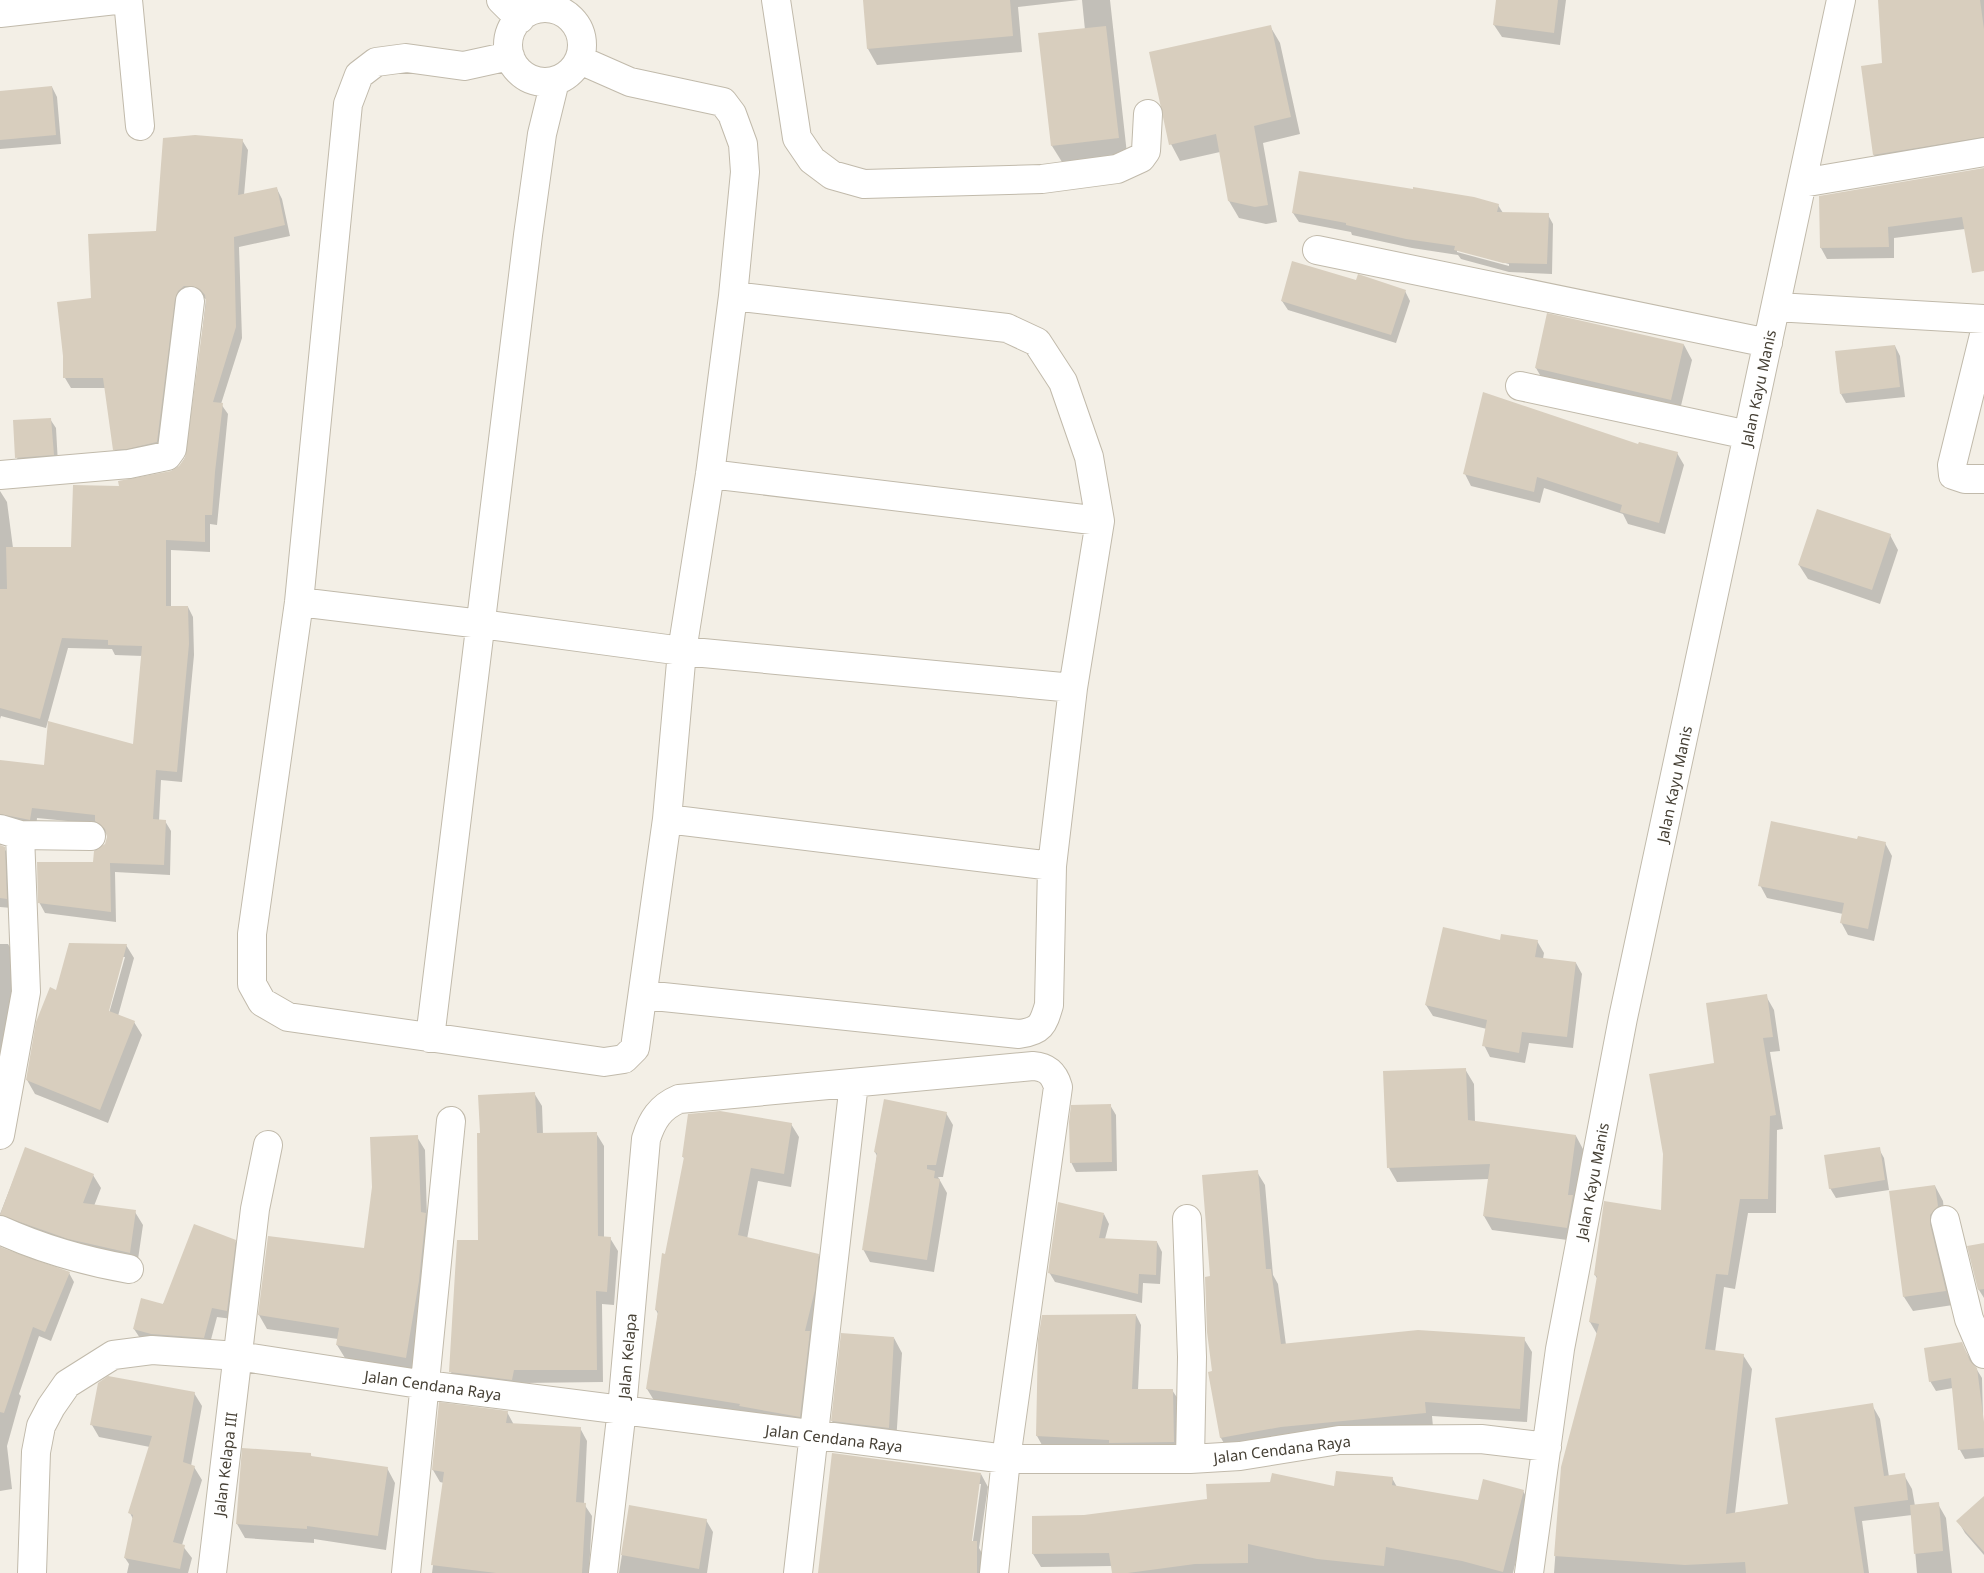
<svg xmlns="http://www.w3.org/2000/svg" width="1984" height="1573" viewBox="0 0 1984 1573" font-family="'Noto Sans',sans-serif">
<rect width="100%" height="100%" fill="#f3efe6"/>
<path fill="#0003" fill-rule="evenodd" d="M864,0H1079L1018,7L1022,52L877,65L868,49Z
M1082,0H1110L1127,154L1062,162L1052,146L1085,30Z
M1497,0H1566L1560,45L1502,37L1494,25Z
M1879,0H1984V148L1881,166L1874,155L1883,64Z
M1270,26L1280,43L1300,134L1263,143L1277,222L1266,224L1239,218L1229,201L1220,152L1180,161L1171,144Z
M52,87L57,97L61,144L0,149V92Z
M242,140L248,150L244,195L277,189L282,199L290,236L239,247L242,338L221,404L228,414L217,525L210,524V552L171,550V607H188L193,617L194,655L182,782L161,780L159,821H165L171,831L170,875L115,872L116,922L45,913L39,902L94,863L106,844L108,836L98,824L37,818L36,829L0,825V761L45,766L134,745L143,656L115,655L112,649L68,648L46,728L1,716L0,719V491L7,502L13,548H72L121,487L171,472L180,466L189,451L206,299L199,296L162,452L120,459L114,449L106,388H71L65,378L92,299L157,232Z
M1984,169V241L1965,229L1894,238V258L1827,259L1821,248L1820,197Z
M1498,205L1503,213L1548,215L1553,224L1552,274L1509,272L1461,259L1458,255L1412,248L1352,235L1351,232L1299,222L1293,213ZM1457,250L1509,264V266L1457,252Z
M1357,281L1405,291L1410,301L1396,343L1288,310L1282,301Z
M1684,345L1692,360L1679,414L1544,382L1536,368Z
M1895,346L1900,356L1905,397L1846,403L1841,394Z
M50,419L56,428L58,464L22,467L17,458Z
M1639,446L1677,453L1684,465L1665,534L1628,524L1623,514L1544,488L1540,503L1471,486L1465,474Z
M1890,535L1898,550L1880,604L1808,579L1799,565Z
M1858,841L1885,843L1892,856L1874,941L1848,935L1841,922L1843,914L1767,898L1760,885Z
M0,846L4,848L10,858L12,908L0,907Z
M1537,941L1544,953L1543,959L1576,963L1582,974L1573,1048L1529,1043L1525,1063L1490,1057L1484,1045L1487,1029L1433,1016L1426,1005Z
M0,944H8L14,954L13,1018L0,1077Z
M126,945L134,958L118,1016L134,1022L142,1035L108,1123L35,1094L27,1080L57,992ZM122,957H125L108,1017L106,1016Z
M1766,996L1774,1010L1780,1051L1770,1052L1783,1129L1777,1130L1776,1213H1748L1735,1289L1724,1287L1715,1352L1743,1355L1752,1369L1735,1513L1790,1506L1872,1405L1880,1419L1889,1477L1904,1475L1912,1489L1915,1506L1938,1504L1946,1518L1952,1573H1917L1912,1515L1862,1521L1869,1573H1554L1562,1468L1597,1334L1590,1322L1598,1280L1595,1275L1663,1212L1716,1064Z
M1465,1069L1474,1084L1475,1122L1576,1136L1584,1151L1575,1241L1492,1230L1484,1216L1489,1179L1397,1182L1389,1168Z
M534,1093L542,1106L543,1134L596,1133L604,1146V1238H610L618,1251L614,1305L602,1304L603,1382L521,1383L519,1393L458,1385L451,1372L479,1241Z
M1110,1105L1116,1115L1117,1171L1076,1172L1071,1162Z
M946,1113L953,1125L943,1177H938L947,1193L934,1272L870,1262L863,1249L877,1156L875,1152Z
M791,1124L799,1137L791,1187L758,1181L747,1239L818,1255L826,1268L807,1430L655,1402L647,1389L658,1314L656,1310L685,1159L683,1157Z
M417,1137L425,1150L427,1218L433,1227L413,1371L345,1358L337,1345L338,1339L267,1329L259,1315L365,1250Z
M26,1148L93,1175L101,1188L94,1206L135,1212L143,1225L137,1266L8,1228L0,1214Z
M1879,1149L1884,1158L1889,1190L1836,1198L1830,1188Z
M1257,1172L1265,1185L1273,1275L1278,1284L1286,1345L1524,1339L1532,1352L1527,1422L1432,1416L1433,1427L1229,1452L1221,1438L1209,1373L1213,1372L1212,1278Z
M1935,1186L1943,1201L1953,1305L1913,1311L1904,1297Z
M1104,1214L1109,1224L1105,1239L1157,1242L1162,1252L1160,1284L1143,1283L1142,1303L1055,1282L1049,1272Z
M235,1241L240,1251L232,1319L217,1317L209,1347L140,1338L134,1329Z
M1984,1245V1298L1979,1290L1969,1247Z
M0,1247L25,1259L69,1273L74,1282L51,1341L39,1336L19,1394L21,1396L7,1446L12,1489L0,1491Z
M1136,1315L1141,1325L1138,1390H1172L1178,1399V1452L1042,1445L1037,1436Z
M894,1338L902,1353L896,1442L841,1435L832,1421Z
M1961,1344L1982,1378L1984,1457L1965,1459L1960,1450L1953,1388L1936,1391L1930,1381Z
M194,1393L202,1406L191,1466L194,1467L202,1480L182,1545L192,1558L188,1573H127L129,1564L125,1558L133,1519L130,1513L150,1447L99,1437L92,1425Z
M507,1412L514,1425L580,1428L587,1441L584,1504L592,1516L589,1573H432L444,1483L440,1482L433,1470Z
M244,1450L310,1454L312,1457L387,1468L395,1483L386,1550L314,1539V1543L245,1538L237,1524Z
M981,1474L988,1487L979,1548L983,1555V1573H820ZM979,1484H981L972,1548L970,1547Z
M1392,1478L1397,1487L1479,1502L1523,1491L1530,1504L1513,1573H1113L1112,1566L1041,1567L1033,1554L1084,1516L1335,1488Z
M1984,1497V1555L1965,1533L1958,1521Z
M630,1506L706,1520L713,1532L707,1573H619Z"/>
<path fill="#d8cebe" d="M863,0H1010L1013,36L867,49Z
M1496,0H1558L1554,33L1493,25Z
M1878,0H1980L1984,29V137L1873,155L1861,66L1882,63Z
M1271,25L1291,117L1254,126L1268,205L1255,207L1228,201L1216,134L1169,145L1149,52Z
M1106,26L1119,138L1051,146L1038,33Z
M52,86L56,135L0,140V91Z
M195,135L243,139L238,195L277,187L285,225L234,237L236,327L213,402L223,403L215,472L212,515H205V542L166,540V606H188L189,644L177,772L156,770L153,819L166,820L164,865L110,863L111,912L38,903L37,862H93L94,851L105,844L107,837L105,829L95,821V815L32,808L30,820L0,814V760L44,765L48,721L133,744L142,646L108,645V640L62,638L40,719L0,708V589H7L6,547H71L73,485L119,486L118,481L171,471L179,466L185,458L206,303L205,295L200,289L192,286H184L178,291L175,299L157,442L127,449L113,450L103,378H63V356L57,302L91,298L88,234L156,231L163,138Z
M1984,168V271L1972,273L1962,217L1888,227L1889,247L1820,248L1819,196Z
M1299,171L1413,189V187L1474,197L1499,204L1497,212L1549,213L1547,264L1503,263L1454,250L1455,246L1406,239L1346,225V223L1292,213Z
M1292,261L1356,280L1358,274L1406,290L1391,335L1281,301Z
M1547,313L1684,344L1671,400L1535,368Z
M1895,345L1900,387L1840,394L1835,351Z
M1483,392L1638,444L1639,442L1678,452L1659,523L1620,512L1622,505L1537,477L1534,492L1463,474Z
M51,418L54,455L15,458L13,420Z
M1817,509L1891,534L1872,590L1798,565Z
M1771,821L1857,839L1858,836L1886,842L1868,929L1840,923L1844,903L1758,886Z
M0,845L5,847L7,899L0,898Z
M1443,927L1500,940L1501,934L1538,940L1535,957L1576,962L1567,1037L1522,1032L1519,1053L1482,1046L1487,1020L1425,1005Z
M69,943L127,944L109,1011L135,1021L100,1110L26,1080L36,1022L50,987L56,990Z
M1767,994L1773,1037L1763,1038L1776,1115L1770,1116L1768,1199H1740L1728,1275L1716,1274L1705,1349L1744,1354L1726,1514L1788,1504L1775,1418L1873,1403L1884,1476L1905,1473L1908,1500L1854,1507L1864,1573H1746L1745,1562L1685,1565L1554,1556L1561,1467L1599,1324L1589,1322L1597,1276L1594,1275L1604,1201L1661,1210L1663,1154L1649,1074L1714,1063L1706,1003Z
M1466,1068L1468,1120L1576,1135L1568,1195H1573L1567,1228L1483,1216L1490,1164L1387,1168L1383,1071Z
M535,1092L537,1133L597,1132L598,1236L611,1237L607,1292L596,1291L597,1370H514L512,1380L449,1372L457,1240H478L477,1133H480L478,1095Z
M884,1099L947,1112L936,1165H927V1169L935,1171L934,1178L940,1179L927,1260L862,1250L877,1153L874,1152Z
M1111,1104L1112,1162L1070,1163L1069,1122L1071,1105Z
M720,1111L792,1123L784,1174L751,1168L738,1235L819,1254L815,1290L805,1331H810L800,1417L739,1406L740,1404L646,1389L658,1311L655,1310L662,1253L665,1254L684,1157H682L688,1114Z
M418,1135L421,1212L426,1213L419,1281L406,1358L336,1345L339,1328L258,1315L268,1236L364,1248L372,1187L370,1137Z
M25,1147L94,1174L83,1203L136,1210L130,1253L68,1239L0,1215Z
M1880,1147L1885,1180L1829,1189L1824,1155Z
M1258,1170L1266,1269H1271L1281,1344L1418,1330L1525,1337L1520,1409L1425,1402L1426,1413L1281,1427L1220,1438L1208,1372L1212,1371L1207,1332L1205,1277L1210,1276L1202,1175Z
M1935,1185L1938,1206L1930,1215V1224L1946,1291L1903,1297L1889,1191Z
M1058,1202L1104,1213L1099,1238L1157,1241L1156,1275L1139,1274L1138,1294L1048,1273Z
M194,1224L236,1240L227,1311L212,1308L204,1338L151,1334L133,1329L141,1298L163,1304Z
M1984,1243V1289L1978,1290L1967,1246Z
M0,1247L70,1272L45,1332L33,1327L4,1413L0,1412Z
M1136,1314L1132,1389H1173L1174,1442L1109,1443V1440L1036,1436L1038,1340L1042,1315Z
M841,1333L894,1337L889,1428L831,1421Z
M1962,1342L1970,1361L1977,1368L1984,1422V1448L1958,1450L1951,1378L1929,1382L1924,1348Z
M108,1376L195,1392L183,1462L195,1466L173,1542L185,1545L180,1569L124,1558L133,1515L128,1513L152,1436L90,1425L98,1383Z
M439,1402L508,1411L506,1423L581,1427L576,1502L586,1503L582,1573H496L431,1565L444,1472L432,1470Z
M242,1448L311,1453V1456L388,1467L378,1536L307,1526V1529L236,1524Z
M832,1453L981,1473L972,1541H977V1573H818Z
M1336,1471L1393,1477L1392,1485L1478,1500L1483,1479L1524,1490L1503,1572L1462,1561L1386,1547L1384,1566L1317,1559L1248,1544V1563L1195,1564L1128,1573H1112L1109,1553L1032,1554V1516L1084,1515L1207,1499L1206,1484L1270,1482L1272,1473L1334,1486Z
M1984,1496V1552L1956,1521Z
M1939,1502L1943,1551L1914,1554L1910,1505Z
M629,1505L707,1519L699,1569L621,1555Z"/>
<g fill="none" stroke-linecap="round" stroke-linejoin="round">
<g stroke="#c1baab" stroke-width="30">
<path id="minor" d="M128,0L140,126
M501,0L520,19
M776,0L797,138L812,160L832,175L864,184L1042,179L1117,169L1141,158L1146,151L1148,114
M508 45a37 37 0 1 1 74 0a37 37 0 1 1-74 0Z
M0,13L116,0
M510,56L464,66L406,58L376,62L359,75L348,104L299,602L252,934V984L262,1002L288,1017L604,1062L624,1059L635,1048L667,819L682,651L710,474L733,296L745,172L743,144L732,114L723,102L630,82L580,60
M1802,183L1984,152
M1317,250L1768,343
M1776,307L1984,319
M1984,335L1952,465L1953,475L1965,479H1984
M1520,386L1748,435
M710,474L1100,521
M0,475L129,464L167,456L172,449L190,301
M299,602L481,624L682,651L1073,688
M667,819L1052,866
M0,829L20,835L26,992L0,1135
M20,835L91,836
M644,995L1019,1034C1041,1031 1043,1025 1049,1005L1052,866L1073,688L1100,521L1089,457L1063,382L1037,342L1007,328L733,296
M430,1038L528,235L542,134L555,81
M1187,1219L1192,1357L1190,1459
M1945,1220L1969,1319L1984,1354
M0,1230C42,1249 84,1261 129,1269
M32,1573L36,1452L41,1426L51,1407L67,1384L113,1355L152,1350L238,1356L426,1385L1006,1459H1190L1240,1456L1339,1440L1481,1439L1547,1447
M212,1573L255,1209L268,1145
M406,1573L451,1121
M603,1573L622,1409L646,1139C652,1120 660,1107 679,1099L1033,1066C1047,1067 1054,1073 1058,1087L1006,1459L994,1573
M798,1573L854,1083
M1529,1573L1560,1349L1623,1018L1841,0"/>
</g>
<use href="#minor" stroke="#fff" stroke-width="28"/>
</g>
<g text-anchor="middle" dominant-baseline="central" stroke-width="4.5" stroke-linejoin="round" paint-order="stroke">
<g font-size="15" fill="#464035" stroke="#fff">
<text transform="translate(1758 388) rotate(-78)">Jalan Kayu Manis</text>
<text transform="translate(1674 784) rotate(-78)">Jalan Kayu Manis</text>
<text transform="translate(1592 1181) rotate(-79)">Jalan Kayu Manis</text>
<text transform="translate(627 1356) rotate(-85)">Jalan Kelapa</text>
<text transform="translate(433 1385) rotate(8)">Jalan Cendana Raya</text>
<text transform="translate(834 1438) rotate(7)">Jalan Cendana Raya</text>
<text transform="translate(1282 1449) rotate(-7)">Jalan Cendana Raya</text>
<text transform="translate(225 1464) rotate(-83)">Jalan Kelapa III</text>
</g>
</g>
</svg>
